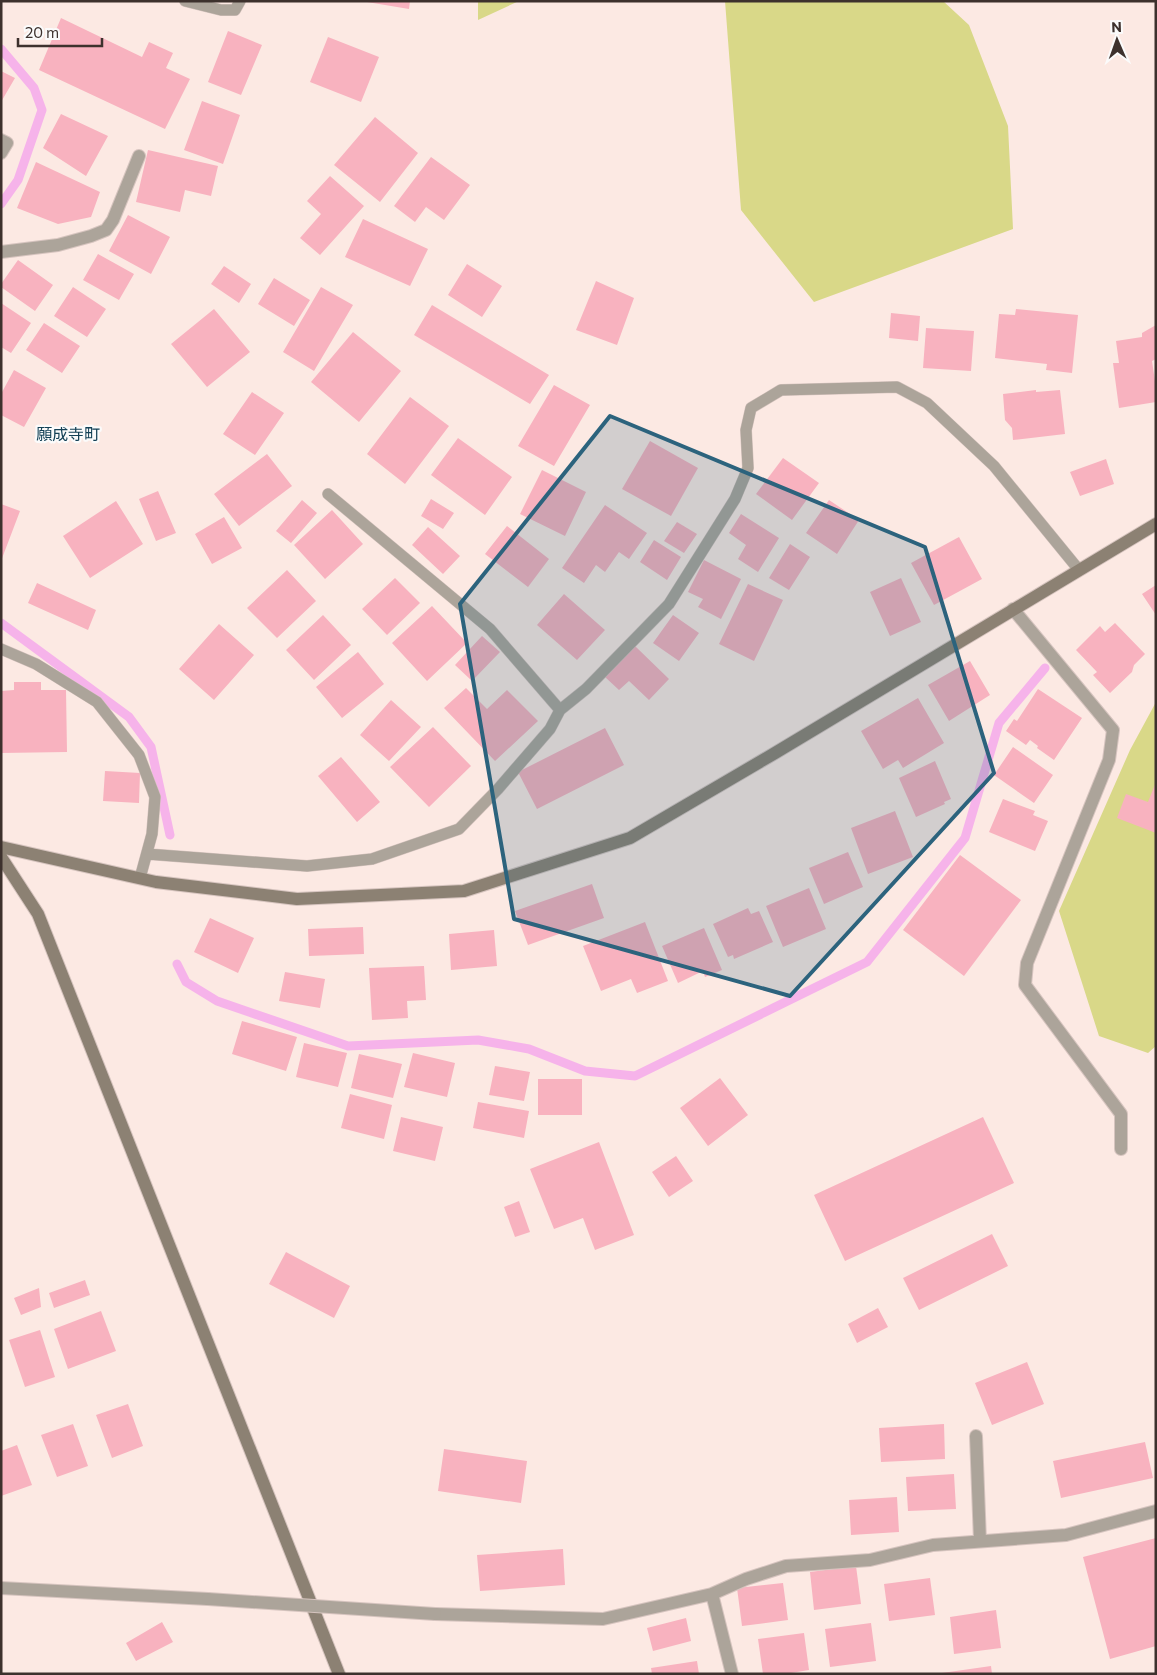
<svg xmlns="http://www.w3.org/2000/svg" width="1157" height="1675" viewBox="0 0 1157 1675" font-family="Commissioner,'Noto Sans JP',sans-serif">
<rect width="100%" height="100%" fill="#fce9e3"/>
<path fill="#d9d888" d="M478,1H519L478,20Z
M725,1H943L969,25L1008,126L1013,229L814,302L741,210Z
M1156,702V1046L1148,1053L1099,1036L1059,911L1130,750Z"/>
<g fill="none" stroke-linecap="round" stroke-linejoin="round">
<path stroke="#f6b3ea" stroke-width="9" d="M1,49L34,88L42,110L18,180L1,204
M1,623L129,717L151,747L170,835
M177,964L186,982L217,1001L348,1046L478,1040L529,1049L585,1071L635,1076L867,962L965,838L999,723L1045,668"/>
</g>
<path fill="#f8b2bf" d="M367,1H410L409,9L367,2Z
M61,18L142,57L149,42L173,53L166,68L190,79L165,129L39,70Z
M228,31L262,45L241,95L208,82Z
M328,37L379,57L361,102L310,82Z
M1,71L15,78L1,102Z
M202,101L240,115L223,164L184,150Z
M61,114L108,136L86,176L43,148Z
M375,117L418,153L380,202L334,165Z
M148,150L218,166L211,196L185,190L180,212L136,202Z
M431,157L470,185L444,220L426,207L415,222L394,206Z
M36,162L100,192L91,217L58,224L17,208Z
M330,176L364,206L320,255L300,238L321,214L307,201Z
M128,215L170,237L151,274L109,251Z
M363,219L428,249L410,286L345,257Z
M98,254L134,274L119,300L83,280Z
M18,260L53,285L35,311L1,287V284Z
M467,264L502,286L482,317L448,295Z
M224,266L251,284L239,303L211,284Z
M274,278L310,300L294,326L258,304Z
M596,281L634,298L617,345L576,330Z
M73,287L106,309L87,337L54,316Z
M321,287L353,305L314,371L283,352Z
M1,303L31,323L11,353L1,347Z
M432,305L549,375L530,404L414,335Z
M214,309L250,352L207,387L171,344Z
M1016,309L1078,315L1072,373L1046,370L1047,364L995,358L999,314L1015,315Z
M891,313L920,316L918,341L889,338Z
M44,323L80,346L62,373L26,350Z
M1156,325V359L1152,361L1156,388V402L1119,408L1113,363H1119L1116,341L1142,337V333Z
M926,328L974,331L971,371L923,368Z
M353,332L401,371L359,422L311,382Z
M14,370L46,388L24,427L1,415V394Z
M554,385L590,405L554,466L518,446Z
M1036,390V392L1060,390L1065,434L1013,440L1012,428L1005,420L1003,394Z
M252,392L284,413L255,455L223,434Z
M410,397L449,426L405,484L367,454Z
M458,438L512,477L485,515L431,475Z
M650,441L698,468L671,516L622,489Z
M267,454L292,486L239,526L214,494Z
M783,458L819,483L792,520L756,494Z
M1106,459L1114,484L1080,496L1070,472Z
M542,470L586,492L565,536L520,514Z
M158,491L176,533L156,541L139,499Z
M431,499L454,513L443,529L421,516Z
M302,500L317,513L291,543L276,531Z
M829,500L859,520L837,554L806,533Z
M116,501L143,544L90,578L63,536Z
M1,504L20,511L1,561Z
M605,505L647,533L629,559L619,552L605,572L596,565L584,583L562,568Z
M332,510L363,544L325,579L294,545Z
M741,514L779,538L758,572L738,559L746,545L729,533Z
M224,517L242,548L212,564L195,534Z
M677,522L697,534L684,553L664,541Z
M507,526L549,559L528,587L485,554Z
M428,527L460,556L443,574L412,545Z
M959,537L982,579L934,605L911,563Z
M654,540L681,557L667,580L640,562Z
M790,544L810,557L789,590L769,578Z
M704,560L741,579L721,619L698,607L703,599L688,592Z
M287,570L316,601L277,638L247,608Z
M395,578L420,603L387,635L362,609Z
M901,578L921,622L890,636L870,592Z
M37,583L96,610L88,630L28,603Z
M748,584L783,600L754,661L719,644Z
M1156,585V615L1142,594Z
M564,594L605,630L577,660L537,625Z
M432,606L467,643L427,681L392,643Z
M323,615L351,645L314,680L286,650Z
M673,615L699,633L679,661L653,643Z
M1115,623L1145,654L1134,665L1132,672L1110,693L1093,675L1097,672L1076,650L1100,626L1105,632Z
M219,624L254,655L214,700L179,669Z
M482,636L500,652L472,681L455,665Z
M635,646L669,679L649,700L629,681L619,690L605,677Z
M358,652L384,684L342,718L316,687Z
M970,661L990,695L949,721L928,685Z
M14,682H41V690H66L67,752L1,753V691L14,690Z
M466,688L487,709L507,690L538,721L495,761L444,708Z
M1038,689L1082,718L1054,760L1037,748L1038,746L1030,740L1026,745L1006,731L1014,719L1017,721Z
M918,698L944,743L903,768L898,760L883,769L861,731Z
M391,700L421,727L389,761L360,735Z
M433,727L471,766L429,807L390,767Z
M605,728L624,765L537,809L518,772Z
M1013,747L1053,775L1034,803L994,775Z
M341,757L380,802L357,822L318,776Z
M935,761L951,799L944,802L945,804L916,817L899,778Z
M105,771L140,773L139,803L103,801Z
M1156,782V833L1117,818L1126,794L1148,802Z
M1003,799L1035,811L1033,815L1048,821L1035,851L989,832Z
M895,811L913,857L868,874L851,828Z
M848,852L863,887L824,904L809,868Z
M960,855L1021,900L964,976L903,930Z
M592,884L604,918L528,945L515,911Z
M809,888L826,929L783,947L766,906Z
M748,908L751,914L759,911L773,942L734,959L733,955L728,957L713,924Z
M210,918L254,938L238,973L194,952Z
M645,922L668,981L637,993L631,979L601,991L583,946Z
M363,927L364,954L309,956L308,929Z
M704,928L722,970L705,977L703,971L678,983L662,946Z
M494,930L497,966L451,970L449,934Z
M424,966L426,1000L407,1001L408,1018L372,1020L369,968Z
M285,972L325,979L320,1008L279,1001Z
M242,1021L297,1037L286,1071L232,1054Z
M304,1043L347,1053L338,1087L296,1077Z
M413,1053L455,1063L447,1097L404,1087Z
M359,1054L402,1064L393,1098L351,1088Z
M495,1066L530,1072L524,1101L489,1095Z
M720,1078L748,1115L708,1146L680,1108Z
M538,1079H582V1115H538Z
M350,1094L392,1105L384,1139L341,1128Z
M478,1102L529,1111L524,1138L473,1128Z
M401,1117L443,1127L435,1161L393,1151Z
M983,1117L1014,1183L845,1261L814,1195Z
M599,1142L634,1235L595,1250L583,1218L554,1229L530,1169Z
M676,1156L693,1181L669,1197L652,1172Z
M519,1201L530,1232L515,1237L504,1207Z
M992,1234L1008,1266L919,1310L903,1278Z
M286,1252L350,1286L334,1318L269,1284Z
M85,1280L90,1295L54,1308L49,1293Z
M39,1288L41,1307L21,1315L14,1298Z
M878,1308L888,1327L857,1343L848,1324Z
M101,1311L116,1351L68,1369L54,1329Z
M40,1330L55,1377L25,1387L9,1340Z
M1027,1362L1044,1404L992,1425L975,1383Z
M128,1404L143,1446L112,1458L96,1415Z
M73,1424L88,1466L57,1477L41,1435Z
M944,1424L945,1459L881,1462L879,1428Z
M1145,1442L1153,1478L1061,1498L1053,1461Z
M17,1445L32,1485L1,1496V1451Z
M444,1449L527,1461L521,1503L438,1491Z
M954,1474L956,1509L908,1511L906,1477Z
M897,1497L899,1532L851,1535L849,1500Z
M1156,1538V1646L1110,1659L1083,1557Z
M563,1549L565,1585L480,1591L477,1555Z
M856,1566L861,1604L814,1610L810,1572Z
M930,1578L935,1615L889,1621L884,1584Z
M783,1583L788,1620L742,1626L737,1588Z
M996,1610L1001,1648L954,1654L950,1617Z
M686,1618L691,1641L653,1651L647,1628Z
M162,1622L173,1642L136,1661L126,1643Z
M871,1623L876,1661L830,1667L825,1629Z
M804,1633L809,1670L785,1674H763L758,1639Z
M697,1661L699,1674H652L651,1668Z
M991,1666L992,1674H942V1673Z"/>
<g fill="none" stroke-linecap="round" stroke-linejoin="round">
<g stroke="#d6c4bf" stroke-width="12">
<path id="lane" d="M185,1L221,10H235L240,1
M328,494L490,629L560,710
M1,649L36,664L97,702L139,755L155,797L152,834L140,878
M147,854L307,866L372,859L459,829L498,789L550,729L560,710L586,689L669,604L735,499L748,468L746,430L751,408L781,390L897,387L927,403L994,466L1079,570"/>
</g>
<g stroke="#d6c4bf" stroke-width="14">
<path id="street" d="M1,140L7,143L1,153
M1,252L58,245L91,236L106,230L113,220L139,156
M1013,609L1113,730L1109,760L1027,963L1025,985L1121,1114V1149
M976,1436L980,1541
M1,1588L208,1599
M712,1594L732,1674
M435,1614L603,1619L712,1594L746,1579L786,1566L870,1560L933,1545L1066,1535L1156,1511"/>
</g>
<g stroke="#d6c4bf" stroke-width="14">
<path id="secondary" d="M1,847L156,882L297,899L464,891L630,838L775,753L1156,524
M1,857L38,914L339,1674"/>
</g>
<use href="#lane" stroke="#aca49a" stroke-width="11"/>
<use href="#street" stroke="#aca49a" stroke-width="12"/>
<use href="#secondary" stroke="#8c8173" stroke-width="12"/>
<g stroke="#d6c4bf" stroke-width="14" stroke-linecap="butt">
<path id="street-bridge" d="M208,1599L435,1614"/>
</g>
<use href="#street-bridge" stroke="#aca49a" stroke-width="12"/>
</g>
<path fill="#2c637d" fill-opacity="0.2" stroke="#2c637d" stroke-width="4" stroke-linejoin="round" d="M610,416L925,547L994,773L790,996L514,919L460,604Z"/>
<g text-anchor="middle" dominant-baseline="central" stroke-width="4.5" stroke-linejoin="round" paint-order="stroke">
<g font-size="16" fill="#134055" stroke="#fbfbfb">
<text x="68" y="433">願成寺町</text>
</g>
</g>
<rect width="1157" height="1675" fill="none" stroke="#3d312d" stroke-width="5"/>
<g transform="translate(1117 40) rotate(358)" stroke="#fbfbfb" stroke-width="4" paint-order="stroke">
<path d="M0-4L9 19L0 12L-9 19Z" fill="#3d312d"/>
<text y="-8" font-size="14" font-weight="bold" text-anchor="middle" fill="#3d312d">N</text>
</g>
<path d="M18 38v8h84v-8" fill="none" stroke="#3d312d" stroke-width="2.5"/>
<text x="25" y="38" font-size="15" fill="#3d312d" stroke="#fbfbfb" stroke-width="4" paint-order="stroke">20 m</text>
</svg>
